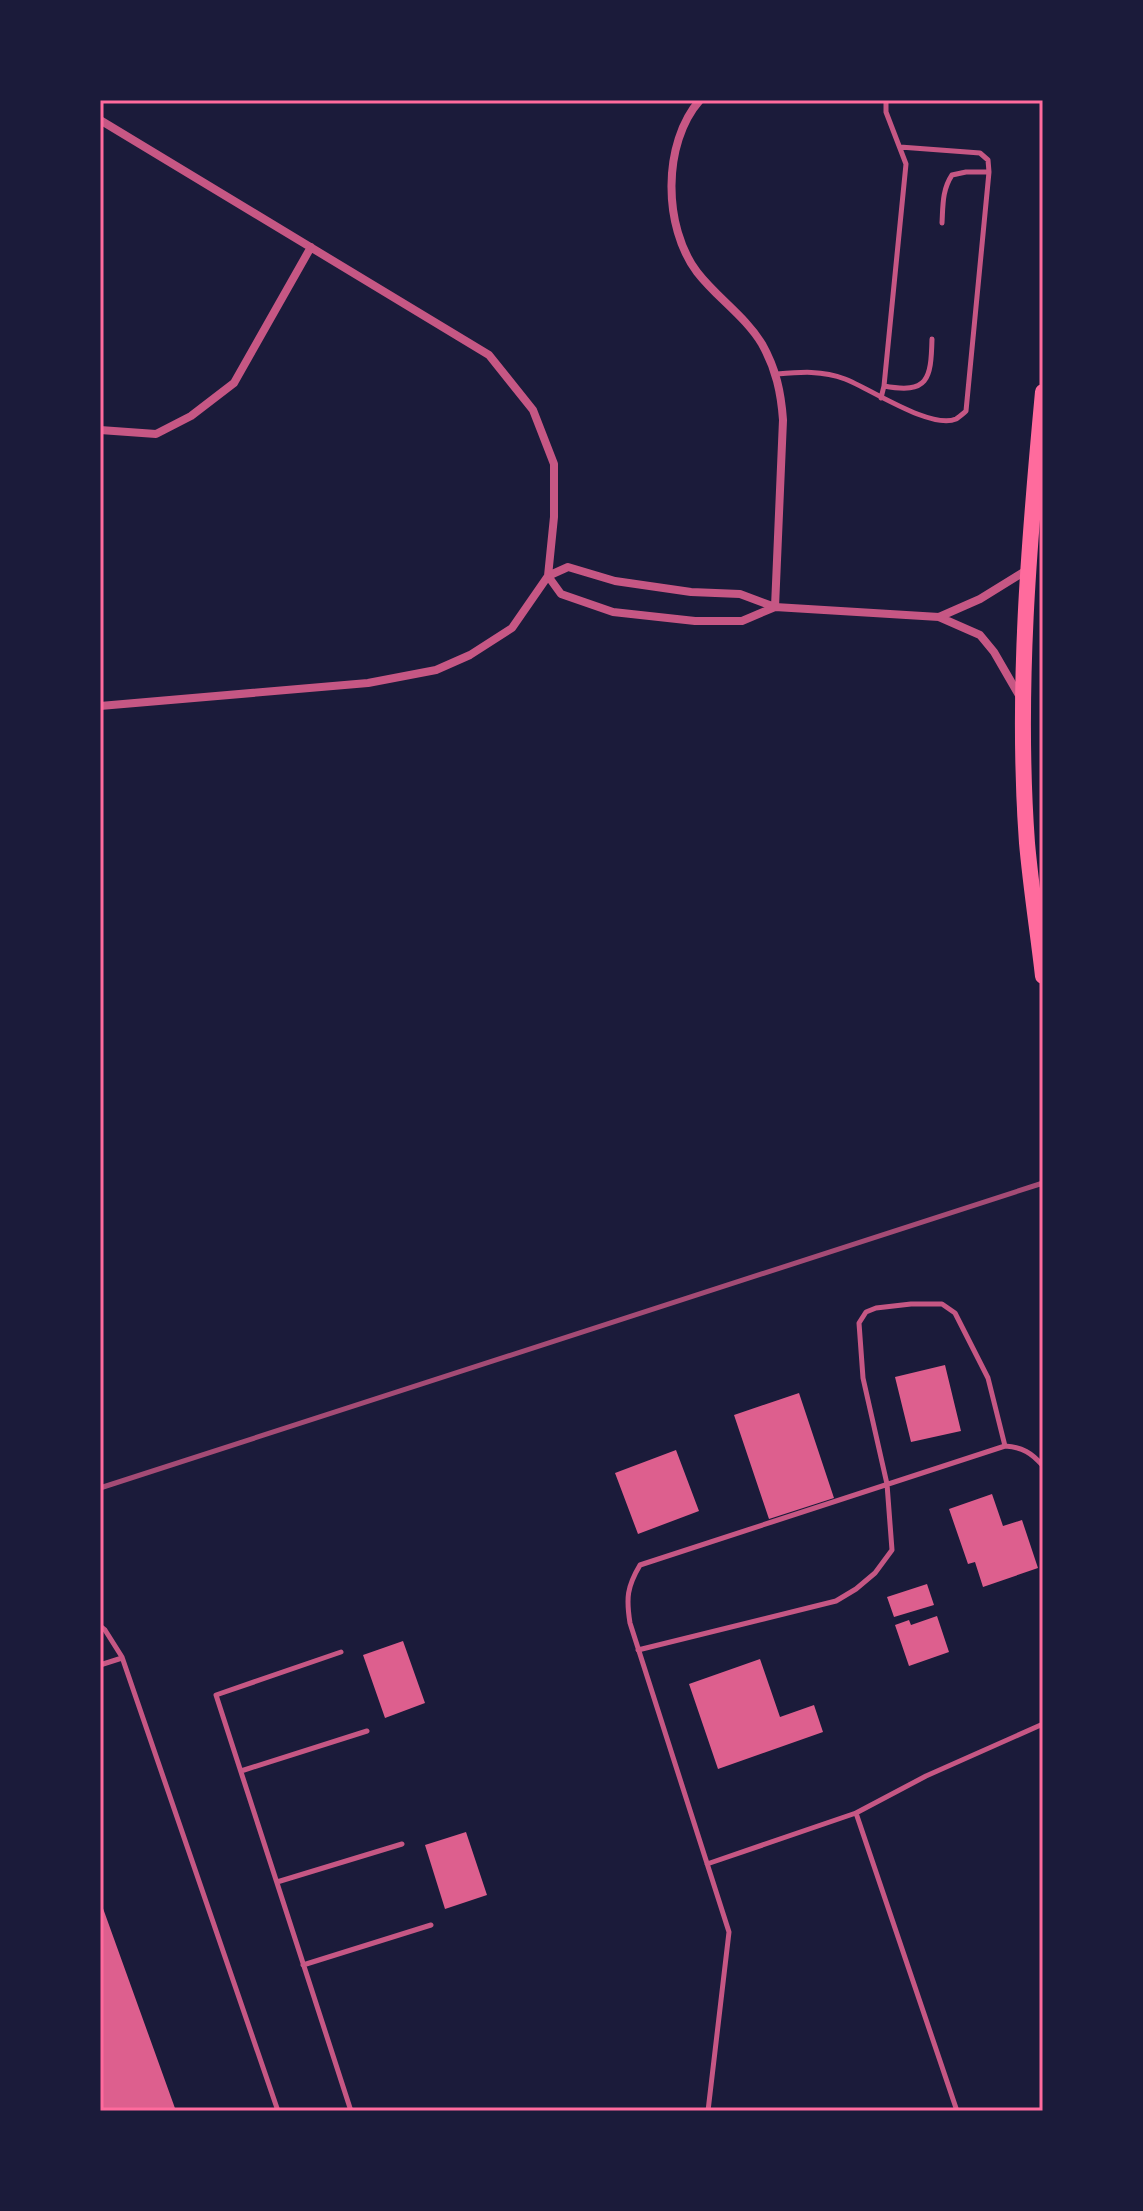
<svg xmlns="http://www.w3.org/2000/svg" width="1143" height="2211" viewBox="0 0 1143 2211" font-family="'Source Sans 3',sans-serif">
<rect width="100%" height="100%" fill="#1b1b3a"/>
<path fill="#dd5f8e" d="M945,1365L961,1431L911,1442L895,1377Z
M799,1393L834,1498L769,1519L734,1415Z
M676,1450L699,1511L638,1534L615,1473Z
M992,1494L1003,1526L1022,1520L1038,1568L983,1587L975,1562L968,1564L949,1509Z
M927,1584L934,1605L894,1617L887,1597Z
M937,1616L949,1652L909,1666L895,1625L909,1620L911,1625Z
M403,1641L425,1703L385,1718L363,1655Z
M760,1659L780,1717L814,1705L823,1732L718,1769L689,1684Z
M466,1832L487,1895L445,1909L425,1845Z
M100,1900L176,2111H100Z"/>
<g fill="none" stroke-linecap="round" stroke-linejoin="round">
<path stroke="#c65784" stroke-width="5" d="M942,223C943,206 942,190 952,175L966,172H989
M776,374C800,372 822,370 845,379C869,388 931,430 956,419C958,418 965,412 966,411L989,172L988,160L980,153L900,147
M884,386C928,394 931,380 932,339
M881,398L884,386L906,164L886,112V100
M100,1626L105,1630L122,1657L278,2111
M638,1650L836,1601L856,1589L875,1573L892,1550L887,1484L863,1378L859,1323L866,1312L876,1308L911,1304H942L955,1313L988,1378L1005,1446
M341,1652L216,1695L351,2111
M100,1665L122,1658
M241,1771L367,1731
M707,1864L856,1813
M277,1882L402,1844
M303,1965L431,1925
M708,2111L729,1932L630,1623C626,1598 627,1587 640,1565L1005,1446C1022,1447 1032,1453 1043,1466
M957,2111L856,1813L926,1776L1043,1724"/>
<path stroke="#c65784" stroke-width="8" d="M700,100C662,143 663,227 697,272C717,298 745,316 762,344C776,369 781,392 783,420L775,607
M100,120L489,355L533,410L554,464V517L548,576L512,628L470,655L436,670L368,683L100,706
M100,430L156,434L191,416L234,383L311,247
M775,607L742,621H695L613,612L561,594L548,576L568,567L615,581L691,592L740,594L775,607L939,617L980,635L994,652L1020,697
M939,617L980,599L1027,570"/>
<path stroke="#ff6b9d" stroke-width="16" d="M1043,392C1029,542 1016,692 1027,843C1031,888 1038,932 1043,976"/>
<path stroke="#a44b75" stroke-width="5" d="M100,1488L1043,1183"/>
</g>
<rect width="1143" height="2211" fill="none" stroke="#1b1b3a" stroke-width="204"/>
<rect x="102" y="102" width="939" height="2007" fill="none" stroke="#ff6b9d" stroke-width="3"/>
</svg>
